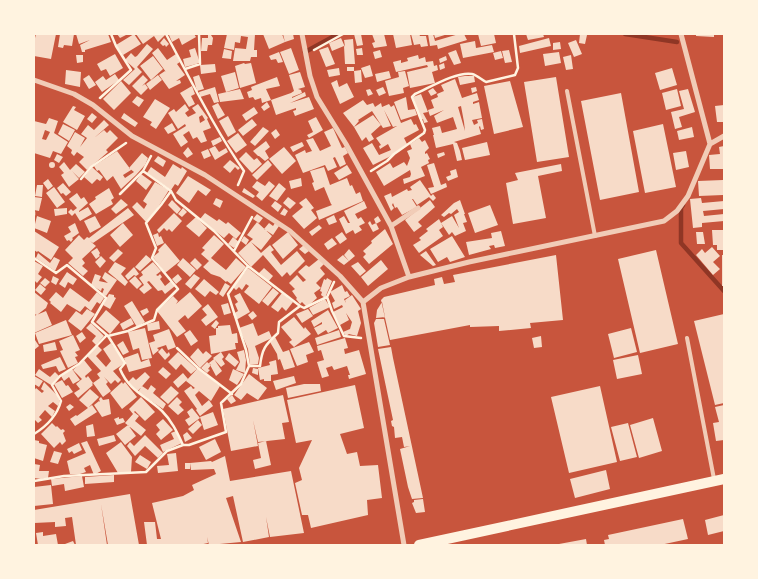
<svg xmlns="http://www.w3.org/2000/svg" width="758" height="579" viewBox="0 0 758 579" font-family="Roboto,sans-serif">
<rect width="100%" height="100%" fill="#c8553d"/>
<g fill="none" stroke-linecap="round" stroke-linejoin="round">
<path stroke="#8f3625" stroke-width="4.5" d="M625,34L677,42
M305,52L338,34
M683,205L681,208V243L724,291"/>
</g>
<path fill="#f7dbc8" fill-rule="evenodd" d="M36,34H56L51,59L34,56V42Z
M60,34H74L72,46L64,45L63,48L58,47Z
M76,34H108L111,42L85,50V52H82L80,45L90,40L79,44Z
M117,34H128L120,38Z
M134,34L141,44L123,55L116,45Z
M136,34H166L158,42L154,36L143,44Z
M172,34H194L196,37L182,45L179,38L172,42L169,35Z
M227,34H255L254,50H257V57H251L250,61H233L235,48L246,49L248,37L241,36L240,43L235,42L234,50L224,48Z
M263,34H282L285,42L269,49Z
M283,34H293L294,39L285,42Z
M354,34H361L363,45L357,46Z
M372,34H384L387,46L374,48L372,43L375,42Z
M393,34H410L412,45L396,48Z
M411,34H419L420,36H426L428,46L421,47L420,44L414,45Z
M428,34H433L435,41L459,34H464L467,40L438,49L437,45L430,46Z
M434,34H448L435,38Z
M478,34H494L496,43L481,46Z
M526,34H543L544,37L528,40Z
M580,34L587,35L585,44L579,43Z
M696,34H714V37L696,36Z
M208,35H211L213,38L212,45H208L207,51H201L202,38H208Z
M164,38L169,44L166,47L165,45L163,46L160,43Z
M341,38L345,47L344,40L353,39L355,64H345L344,46L332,51L329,43Z
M549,38L551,46L520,53L519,46Z
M576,40L582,54L574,57L568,43Z
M475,41L476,48L492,45L494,52L463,58L460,44Z
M560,42L561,49L553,50V43Z
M147,44L153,49L137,67L142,72L129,85L123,80L135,69L125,60L131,53L135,57L137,56Z
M328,47L335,64L326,67L319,50Z
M158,48L167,60L176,54L180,62L177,64L185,75L176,81L180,80L181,83L169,89L159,75L165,71L166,72L152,53Z
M195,48L200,63L185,67L183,59L191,57L189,50Z
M291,48L299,70L289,74L280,52Z
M362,48L363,55H357L356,49Z
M224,49L232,51L231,59L222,58Z
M380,50L382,57L375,59L373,52Z
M456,50L461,63L454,65L448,53Z
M509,50L512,62L505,63L502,51Z
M501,51L503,58L495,60L493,53Z
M279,52L283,62L278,63L276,59L271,60L269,56Z
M559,52L561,63L545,66L543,54Z
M115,54L123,68L110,76L106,69L101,71L97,64Z
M76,55H83V62L77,63Z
M418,55L419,59L425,57L426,62L433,61L434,66L437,65L438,70L432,72L435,83L410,88L407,72L428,67L427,65L396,72L393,62L401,60V63L408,61L407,58Z
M571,55L573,69L566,70L563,57Z
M153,56L163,69L151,80L140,66Z
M446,56L447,60L440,63L439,59Z
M244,63L245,64L251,63L256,83L240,88L235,66Z
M444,63L445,68L440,70L439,65Z
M215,64L216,72L201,74L200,65Z
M370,65L373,76L365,78L361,68Z
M347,67H354V71H347Z
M339,68L340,75L329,77L327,70Z
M672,68L677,85L660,90L655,73Z
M66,70L81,72L80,87L65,84Z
M361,70L362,82L355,83L354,71Z
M389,71L391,78L377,82L375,74Z
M405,71L409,86L403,88L404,93L389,96L385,81L399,77L398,72Z
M235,72L239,88L226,92L221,76Z
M300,72L305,87L298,89L301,90L302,93L292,97V98L305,92L306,96L290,103L309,97L314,109L295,116L293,111L296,110V108L276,115L271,100L262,103L261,98L255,100L253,97L249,98L247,92L252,90L251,87L277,77L280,86L266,89L271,100L291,93L294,91L289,75Z
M115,74L119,80L102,92L95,82L103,76L106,80Z
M89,75L96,85L89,89L83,79Z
M143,75L148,80L142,86L145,84L148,88L141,95L132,86Z
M158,75L162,80L150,90L146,84Z
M199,75L204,89L197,91L193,77Z
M465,76H474L475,82L460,85L458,77Z
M556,77L569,157L537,162L524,82Z
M455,79L462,98L477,93L479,100L473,102V104L479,102L482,118L472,120L474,125L478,123L477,120L482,119L484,129L481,130L480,126L479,127L481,134L454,142L457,143L460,151L462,160L457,161L453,144L436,148L433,135H434L432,128L440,126L442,133L457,129L453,117L437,123L434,116L444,110L430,116L428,110L434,108L431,100L438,97L437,94L444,91L441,85ZM461,106L464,122L465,131L458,107Z
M337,80L339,87L347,83L354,97L340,104L331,83Z
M121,81L131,93L114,110L103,99Z
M510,81L523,127L494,134L484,86Z
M192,86L195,94L191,96L195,104L189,107L180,93Z
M215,87L219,102L214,103L210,94L200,97L199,92Z
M383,87L386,93L379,96L376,90Z
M476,87L477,91L472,93L471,88Z
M433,88L437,93L431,96L428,91Z
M240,89L244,99L220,102L218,94Z
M370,89L373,94L368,96L366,90Z
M677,89L681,106L666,110L662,93Z
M688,89L695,112L679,117L682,127L675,129L671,112L684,109L679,91Z
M621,93L639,192L600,200L581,101Z
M421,94L428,112L423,113L428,122L424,123L423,119L421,120L413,97Z
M137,96L144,100L139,107L132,102Z
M406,97L408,110L415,109L417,115L401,120L394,102Z
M155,99L170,108L156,129L150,125L152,122L143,117Z
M363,100L367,105L373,103L375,107L381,103L382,107L389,104L391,107L394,105L401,123L411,119L414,125L416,124L419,130L404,138L407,144L389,157L373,165L363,148L372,143L379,155L391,150L388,144L380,149L379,146L381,145L376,138L397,126L393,127L384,110L391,126L383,128L372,111L358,120L359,121L354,127L373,115L381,125L371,134L374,139L369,142L366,137L362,141L354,127L343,113Z
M267,102L270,107L264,111L261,107Z
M218,103L225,115L218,119L212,106Z
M185,104L189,110L185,113L188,117L196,113L192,108L198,104L208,118L207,119L211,128L203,131L207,141L201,143L197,137L193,139L189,131L183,135L188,142L181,147L173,134L186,126L185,124L178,129L168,113L174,109L176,112ZM202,115L205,120L200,123L199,117Z
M724,105V122H717L715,106Z
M73,106L76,107L74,110L85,116L77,130L63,122Z
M254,107L258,113L246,121L242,115Z
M92,113L97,117L92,123L87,119Z
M124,113L138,123L135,127L121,118Z
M228,116L236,132L228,137L219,121Z
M316,117L323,130L309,138L307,135L313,132L308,121Z
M49,118L58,121L54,133L68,142L61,154L53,151L50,158L34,153V121L46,124ZM45,130L50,132L46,140L42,139Z
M252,119L257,125L243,136L238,130Z
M104,120L109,125L94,138L104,130L107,133L110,130L118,138L106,150L108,152L87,170L79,162L84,157L77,152L74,156L71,153L72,150L67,146L75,132L85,138L80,147L87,138L81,134L88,125L94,130Z
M172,123L176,130L168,134L164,128Z
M63,124L75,130L69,141L58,134Z
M663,124L676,187L645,193L633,131Z
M263,127L269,131L255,146L250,142Z
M692,127L694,137L679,140L677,131Z
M333,128L342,148L345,147L348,153L343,156L346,164L340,167L335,157L333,158L337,167L328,171L325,165L303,173L295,155L305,150L306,153L312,151L306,140L313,138L320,151L331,146L324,132Z
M276,129L280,135L275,139L271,133Z
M238,133L247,145L236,153L227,141Z
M220,137L222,141L213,146L211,141Z
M419,138L422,142L425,140L429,148L425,152V154L427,153L430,159L428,160L429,163L421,167L425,176L404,184L403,179L410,177L411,174L410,170L384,186L376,172L390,163L393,168L404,162L407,166L410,158L407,151L412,149L410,144Z
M266,141L270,147L265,151L269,158L265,161L259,156H258L253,151Z
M302,142L304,146L293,152L290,147Z
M487,142L490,155L465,160L462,148Z
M215,146L219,152L226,148L228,152L215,160L209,149Z
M724,146L723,169H710L709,155L720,154L719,147Z
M188,147L193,154L187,158L183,153Z
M284,147L296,161L282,174L269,159Z
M208,149L211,156L204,159L201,152Z
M117,151L131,170L123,175L125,178L134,172L129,168L142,153L148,158L145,165L136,175L121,189L113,176L107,181L99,170L97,171L94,166Z
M686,151L689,167L676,170L673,153Z
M246,152L254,160L257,158L262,164L252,173L239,159Z
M444,152L445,155L438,158L437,154Z
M57,154L63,157L59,163L54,160Z
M158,156L166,161L163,167L154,161Z
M230,160L240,168L238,170L235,167L230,173L223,167Z
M268,160L272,165L257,180L252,175Z
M49 165a3 3 0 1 1 6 0a3 3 0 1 1-6 0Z
M64,162L70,170L76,164L85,172L79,178L72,171L79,179L69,187L61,175L64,173L59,167Z
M434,163L441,185L446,183L447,187L431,194L428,188L434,187L427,165Z
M173,164L181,169L182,167L187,171L178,186L175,184L171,190L147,173L151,167L165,177Z
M561,164L562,171L538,176L546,218L513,224L506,183L518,180L515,173Z
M347,165L352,173L339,180L334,173Z
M92,167L103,177L100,181L97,179L92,184L84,177Z
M324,167L330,185L347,178L350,186L352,185L356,194L360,192L363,201L319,220L316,211L332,205L331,204L324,187L315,191L312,183L314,182L310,171Z
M456,169L458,177L448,181L446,177L451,175L450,171Z
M141,174L152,182L146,190L136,181Z
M188,176L211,190L206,196L198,190L189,203L176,193Z
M301,178L302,186L291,189L289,181Z
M48,179L53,186L48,190L43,183Z
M420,180L431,196L433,194L436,198L433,201L429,197L417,205L413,199H412L417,207L402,215L397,207L395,208L393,203L392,205L394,208L391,211L384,196L391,193L392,197L407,189L408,191L412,190L410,187Z
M723,180V195L699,196L698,181Z
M257,181L265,186L269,181L275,186L262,201L256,196L259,192L252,187Z
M155,182L169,190L157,209L146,222L132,207L137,202L144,209L147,204L143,201Z
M63,183L71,192L66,196L63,193L61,194L57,188Z
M279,183L286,189L277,201L269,196Z
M37,185H43L42,197L35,196Z
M54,187L65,202L57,208L46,193Z
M109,188L114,198L111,200L113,204L96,214L89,204L96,199L95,197Z
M244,188L255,196L253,198L242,192Z
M77,193L81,199L84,197L88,203L79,211V212L88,207L92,214L80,221L75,213L72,216L68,212L71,209L73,211L77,208L69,199Z
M34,197L42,198L39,211L34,210Z
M288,197L296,203L290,209L283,203Z
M216,198L223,201L220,208L213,204Z
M306,198L314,208L311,210L317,218L304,229L292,216L303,207L299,203Z
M701,198L702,203L724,201V209L703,211L704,216L724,214V221L702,223V227L693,228L690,199Z
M121,199L128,205L116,214L111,209Z
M172,200L181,209L177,214L168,205Z
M430,200L435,207L418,222L422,226L414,232L405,220Z
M460,200L465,214H464L467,222L463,223L466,231L455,236L452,232L449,235L441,223L452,216L459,228L454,215L459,212L457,209L451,214L449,213L444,217L441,215L454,203Z
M275,201L282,206L278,212L271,206Z
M364,201L367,208L355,214L358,219L361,217L365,223L359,226L362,230L355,234L353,230L346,234L339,219L344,216L348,223H350L344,211Z
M490,205L498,225L475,233L468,213Z
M67,208V214L55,216L54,209Z
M128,208L134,215L93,243L90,241L96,246L82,259L85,263L82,266L88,271L83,276L68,263L73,258L65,250L79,235L84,240L87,237L89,238Z
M183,208L187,212L182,217L178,214Z
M284,208L288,211L285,216L280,214Z
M174,213L182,221L172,232L169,229L167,231L164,228L159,233L157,230Z
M205,213L217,221L219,219L226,224L228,222L241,233L236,239L229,233L224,238L200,219Z
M257,214L263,218L259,223L253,219Z
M334,215L337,222L329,225L326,219Z
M37,216L51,221L47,233L34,228Z
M95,216L101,227L90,233L84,221Z
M378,216L381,221L376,224L374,219Z
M196,217L207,228L199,237L186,226Z
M439,219L443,227L439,230L443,236L419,253L413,245L421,240L419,238L428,231L426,229Z
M370,221L372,225L376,223L379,229L373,232L368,223Z
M257,222L272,236L261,250L251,242L261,253L270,245L274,250L271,252L281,265L297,251L305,261L290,276L287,272L282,277L263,255L251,267L238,253L253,239L247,235Z
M75,223L79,233L72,238L73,239L71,242L69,240L67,241L64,236L71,232L68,227Z
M123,223L133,235L120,247L110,235Z
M269,223L273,226L275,223L279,226L273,235L264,229Z
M319,225L322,228L312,236L309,232Z
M385,229L393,244L369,264L363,257L366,254L363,251L372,243L371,241Z
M712,230H724V250H717V245H713Z
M34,231L59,247L51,260L38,251L37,252L34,250Z
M501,231L505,246L495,248L494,245L489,246L491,249L469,255L466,242L492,238L491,233Z
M288,232L298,245L283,259L272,245Z
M342,232L347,239L340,244L335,237Z
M696,232H703L705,244H697Z
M158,233L159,237L161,236L164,243L157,246L153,235Z
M214,235L224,244L211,258L226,270L236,258L246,267L231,284L227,281L226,282L220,277L211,274L203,267L209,261L201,254L205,250L202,248Z
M244,236L249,240L246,245L241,241Z
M452,236L465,257L450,262L447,257L438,262L430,249Z
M233,237L239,242L234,248L228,244Z
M332,238L337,244L328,250L324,244Z
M165,243L180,261L165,273L153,257L159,252L158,250Z
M304,245L309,251L305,254L299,249Z
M712,247L720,256L713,262L720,269L713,275L696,255L702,249L705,253Z
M97,248L100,253L99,255L100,256L96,259L91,252Z
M118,249L123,253L114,262L109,258Z
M349,249L355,256L349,261L344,255Z
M656,250L678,344L640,353L618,259Z
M426,251L436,265L433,266L420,255Z
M38,253L50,263L54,257L60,260L55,271L36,258Z
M146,255L152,260L140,271L135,267Z
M343,255L349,261L344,265L337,260Z
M556,255L563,320L530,323L531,328L499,331V326L470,327V325L390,340L381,300L384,297L435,285L434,279L442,277L444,284L455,282L453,275Z
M722,255H724V286H722Z
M101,256L106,261L100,268L95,262Z
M183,258L196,270L190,277L177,265Z
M195,258L202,265L197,270L190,263Z
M319,259L324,264L320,268L325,274L316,283L321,288L314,293L317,298L307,307L302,302L300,304L296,299L297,298L292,291L295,289L289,283L297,275L303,282L306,280L298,272L306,265L309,267Z
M381,260L388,269L368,286L361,277Z
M34,261L43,266L38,274L42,277L37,283L34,280Z
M115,262L126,268L121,274L128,282L125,286L108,272Z
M153,262L161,271L156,275L158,276L160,274L162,277L160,279L165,286L171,281L175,286L165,294L162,290L158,291L149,281L147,282L152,288L144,294L139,289L144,285L139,278L143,275L141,272Z
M358,262L366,271L360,276L351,266Z
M134,267L139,274L136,276L134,275L128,280L125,276Z
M248,268L272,287L259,304L244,292L249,286L246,284L242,290L239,287L236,290L233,287Z
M264,268L273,276L268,282L258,274Z
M67,272L77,279L73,285L68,282L65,288L59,284Z
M105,272L117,280L106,296L102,294L104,289L102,288L101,291L91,285L95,274L101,276L99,281L108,283L102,278Z
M178,274L182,279L176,284L172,279Z
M194,274L200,278L191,289L185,284Z
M53,276L59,279L56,285L51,282Z
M135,276L142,284L137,289L129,281Z
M45,278L50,282L45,287L40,283Z
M327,278L332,281L325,298L321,295L322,292L320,291L324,279L326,280Z
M204,279L219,292L216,295L210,291L205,297L195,289Z
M225,283L230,286L223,297L219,294Z
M40,284L46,289L41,295L35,290Z
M342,285L345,292L347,291L350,296L344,299L343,297L346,303L345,300L352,295L361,309L358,311L361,323L357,336L349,334L346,336L343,332L350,329L352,322L346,313L349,320L340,325L333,312L343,307L342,305L334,309L332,303L335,301L330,292Z
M70,288L89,302L97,292L104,298L100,304L97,302L91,311L85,306L80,312L67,304L61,312L50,303L51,302L49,300L56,292L63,298Z
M273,288L279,293L268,306L262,301Z
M34,292L48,303L46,308L37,315L34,314Z
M190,292L202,306L188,319L185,315L178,321L186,331L177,337L157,311L173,296L178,301L176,304Z
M240,293L250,312L236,320L233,314L238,311L235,304L238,302L234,296Z
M282,293L293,302L286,311L282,307L278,312L271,307Z
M109,294L114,295V297L116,298L110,309L103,305Z
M325,299L330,307L313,315L309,308Z
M132,301L145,322L137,327L124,306Z
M382,302L385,317L376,318L377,310Z
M228,303L231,313L224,315L221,305Z
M208,304L218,317L206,326L201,320L207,315L202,309Z
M147,308L149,312L143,316L140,311Z
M87,309L95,314L81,331L68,321L76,311L82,315Z
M308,309L313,316L302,323L296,314Z
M106,310L120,322L110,334L96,322Z
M328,310L338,328L328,333L326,330L318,335L314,328L322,324V322L314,327L311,321Z
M46,311L52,325L34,333V316Z
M253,311L257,316L252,320L248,315Z
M724,314V403L715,405L694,321Z
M294,317L304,329L305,327L311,334L294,347L289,342L292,340L281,327Z
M131,318L134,324L123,330L120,324Z
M376,319H384L390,345L378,347L374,323Z
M66,320L72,335L39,344L35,333Z
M216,320L219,323L215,329L211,326Z
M159,321L160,329L148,331L147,324Z
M91,323L104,336L96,345L92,341L96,336L86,328Z
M253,323L258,336L269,331L272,338L255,346L259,358L258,364L250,365L248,349L239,328Z
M230,325L232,334L237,333L238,343H235L236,349L211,354L209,336L216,335V328H218V326Z
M145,328L152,358L142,360L139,348L133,350L128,332Z
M631,328L637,352L614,358L608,334Z
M169,329L176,347L168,350L166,345L157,348L159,350L153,355L149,343L155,341L153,335Z
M190,330L198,341L191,346L184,334Z
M339,330L341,337L317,345L315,338Z
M82,332L86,338L80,343L76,336Z
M73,335L80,350L75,352L78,356L75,357L78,363L68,368L60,351L63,350L59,341Z
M541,336L542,347L534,348L532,338Z
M275,337L283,352L289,350L295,367L284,370L280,359L278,360L277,354L270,342Z
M345,338L348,348L344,349L345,354L359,350L366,374L349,379L348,375H350L347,366L334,370L332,366L326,368L329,376L322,378L317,362L324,360L321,350L318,351L317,346Z
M35,340L39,346L34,350V341Z
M123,341L129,352L123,355L117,345Z
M55,342L57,350L44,352L43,345Z
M309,342L314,352L306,355L308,362L297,366L290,349Z
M111,343L125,363L113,371L121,380L118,383L115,380L111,384L104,377L108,382L106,384L111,391L103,397L93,383L100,378L97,374L101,371L87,356L97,345L102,350L96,356L106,367L111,361L103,349Z
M391,347L393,358L384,360L393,358L423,498L412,499L408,487L400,449L410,446L404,447L402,437L395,438L394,427L392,426L391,421L393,420L378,349Z
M162,348L167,354L169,352L170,355L165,360L158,352Z
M198,348L203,354L206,351L212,356L200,368L190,357Z
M244,350L246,360L245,373L236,370L240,362L237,352Z
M178,352L197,369L191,374L181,364L176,370L168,362Z
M221,352L224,357L222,359L225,364L221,367L213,358Z
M138,353L141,362L149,359L151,366L129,372L124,358Z
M229,353L239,362L235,367L225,359Z
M638,355L642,374L617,379L613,360Z
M60,357L66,369L59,372L56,366L43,369L41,365Z
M214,359L222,371L216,376L209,363Z
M84,360L92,370L85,376L86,378L88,376L93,383L92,384L93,385L78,398L74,393L80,389L76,384L82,379L73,370Z
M276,360L278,374L271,375V381H264V379L260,380L258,368L270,365L269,362Z
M207,362L211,365L208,369L210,370L207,373L201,368Z
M163,367L171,374L166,379L158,372Z
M198,368L220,386L211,401L199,391L195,395L202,406L209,400L213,406L200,416L196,410L197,409L184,391L191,386L193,389L195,388L186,381Z
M253,368L258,369V375L252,373Z
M39,369L50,377L55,372L59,376L51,385L35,375Z
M72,369L80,380L73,384L69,377L64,381L61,376Z
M233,369L244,374L237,385L229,380Z
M145,372L150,377L137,392L128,382L133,377L136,380Z
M183,373L188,379L178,388L173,382Z
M249,374L267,388L258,400L247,393L241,400L234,395Z
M34,376L43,381L39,387L34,384Z
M294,376L296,383L276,390L273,381Z
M62,380L66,386L68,385L73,392L62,398L54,384Z
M44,382L58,396L60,402L58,406L53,402L48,406L55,411L52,417L45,410L39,417L42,420L38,423L34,419V391L36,388L42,393L44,391L41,389Z
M122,382L123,384L125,382L137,397L122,409L110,393Z
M304,384H320L321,391L288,398L286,388Z
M151,385L156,389L153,393L166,404L163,409L138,392L142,386L148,390Z
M355,385L364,428L340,434L347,454L357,452L360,466L378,465L382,498L367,500L368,515L311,528L308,515H302L295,483L302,480L299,468L312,440L296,443L287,400Z
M171,386L179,393L168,404L160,397Z
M600,386L617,462L569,473L551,397Z
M90,389L99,397L88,408L79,400Z
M232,395L236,401L231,404L227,399Z
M283,395L289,422L282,423L285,439L258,442L253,420L258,446L231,451L223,409Z
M101,397L103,400L109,399L111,414L102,417L94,405L99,401L100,402L99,399Z
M141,397L155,412L145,421L135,411L134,412L139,416L135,421L146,430L141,436L125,423L133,414L129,409Z
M177,397L182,402L179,405L184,410L178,415L168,406Z
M70,404L74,407L69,411L66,407Z
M92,405L97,412L75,426L70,419L76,415L77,416Z
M724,405V440L716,441L713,423L719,422L715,407Z
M192,408L200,418L189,426L185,420L190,417L187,412Z
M213,412L218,425L204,430L200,417Z
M119,417V419L123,418L125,422L117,425L114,419Z
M653,418L662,451L639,458L630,425Z
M163,419L173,430L161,440L156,434L160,430L156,425Z
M198,420L202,425L193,434L188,429Z
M52,423L56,427L57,426L61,430L63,429L65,431L63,433L66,441L62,445L60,442L54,448L41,434Z
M628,423L637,457L620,461L611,427Z
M93,424L95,436L87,437L86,426Z
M128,425L136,436L125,445L116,434Z
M176,431L182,443L163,452L160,445L174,439L171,433Z
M187,432L192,438L185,442L183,435Z
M114,435L116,441L99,446L97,439Z
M145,435L163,453L158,458L145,446L135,456L127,446L130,442L134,446Z
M215,439L221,452L206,460L199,447Z
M34,440L39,441V443L47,445L43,461L34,458Z
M87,441L101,471L94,475L90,465L84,468L86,472L80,474H70L67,461L86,453L81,443Z
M266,441L271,465L255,469L253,460L261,458L258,443Z
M121,442L132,457L131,472L118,473L106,453Z
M79,443L82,450L74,454L72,451L69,453L67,449Z
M54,451L62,453L58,464L50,462Z
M176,453L178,471L158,473L157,466L169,465L167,454Z
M140,455L151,462L147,469L135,462Z
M225,456L230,481L291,471L304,533L270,537L266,517L269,537L243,542L233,496L226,498L241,542L209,545L207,537L208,543L199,545H147L144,522H155L157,539H161L152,503L183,496L194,490L192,485L216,474L214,469L191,470L190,463L211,461L212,462Z
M185,463H190V469H185Z
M34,464L40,465L39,471H49L48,478L41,479L34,478Z
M606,470L610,489L575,498L570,479Z
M114,475V482L85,484V477Z
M82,476L84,487L65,491L64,484L52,486L51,479Z
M51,485L53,504L34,506V487Z
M130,494L139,545H108L101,504L107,545H76L72,517L65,518L66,526L55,527V522L34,523V510Z
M423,499L425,512L416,513L412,503L414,502V500Z
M724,515V531L708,535L705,520Z
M683,519L688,539L660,545H605L604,540L609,539L608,535Z
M43,532V536L56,534L58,545H38L36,533Z
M586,539L587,545H559V544Z
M73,541L75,545H65V544Z"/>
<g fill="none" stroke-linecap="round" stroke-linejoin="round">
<path stroke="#fff3e0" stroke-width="2.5" d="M166,34C191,80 214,128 244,171L238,185
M314,50L343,34
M185,69L200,64L199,34
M100,98L131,70L116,46L111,34
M151,156L143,171L171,191
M371,171L387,161L394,154L424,133L425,130L412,97L415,94C429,88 457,71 472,74C477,75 482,80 486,82L515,75L518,68L514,34
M81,179L91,167L126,143
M120,194L143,171
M34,212V215
M234,251L252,217
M34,258L56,273L67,265L106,298L92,322L108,336
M248,266L228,294L246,350L249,366L241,384L221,403L226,432L189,445H183C177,432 172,421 162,411C146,396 129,391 120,369L125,363L108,336L128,331L154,320L157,310L178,289L152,258L156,248L146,223L161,205L171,191L176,200L214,231L248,266L300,306
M334,282L327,297L332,311L344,336L361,338
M177,348L198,368L232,394
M249,366H260C262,349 265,345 278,333L279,322L300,306L304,308L327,297
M34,434C47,426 57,416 61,401L52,385L60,376L79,364L107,335
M34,481L64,476L146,472L167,451L183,445"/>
<path stroke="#f1ccb7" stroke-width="4" d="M567,91L595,236
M687,338L714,479"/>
<path stroke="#f1ccb7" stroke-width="5" d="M302,34L310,76L317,97L346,144L391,226L409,277
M34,80L74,94L93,105L132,136L205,175L290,231L340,276L363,302
M710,144L724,136
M391,226L418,208
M404,545L363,302L381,288L409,277L469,262L664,221L677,211L688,196L710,144L681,34"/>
<path stroke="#fff3e0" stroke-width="10" d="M419,545L724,479"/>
</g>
<rect width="758" height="579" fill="none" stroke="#fff3e0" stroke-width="70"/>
</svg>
